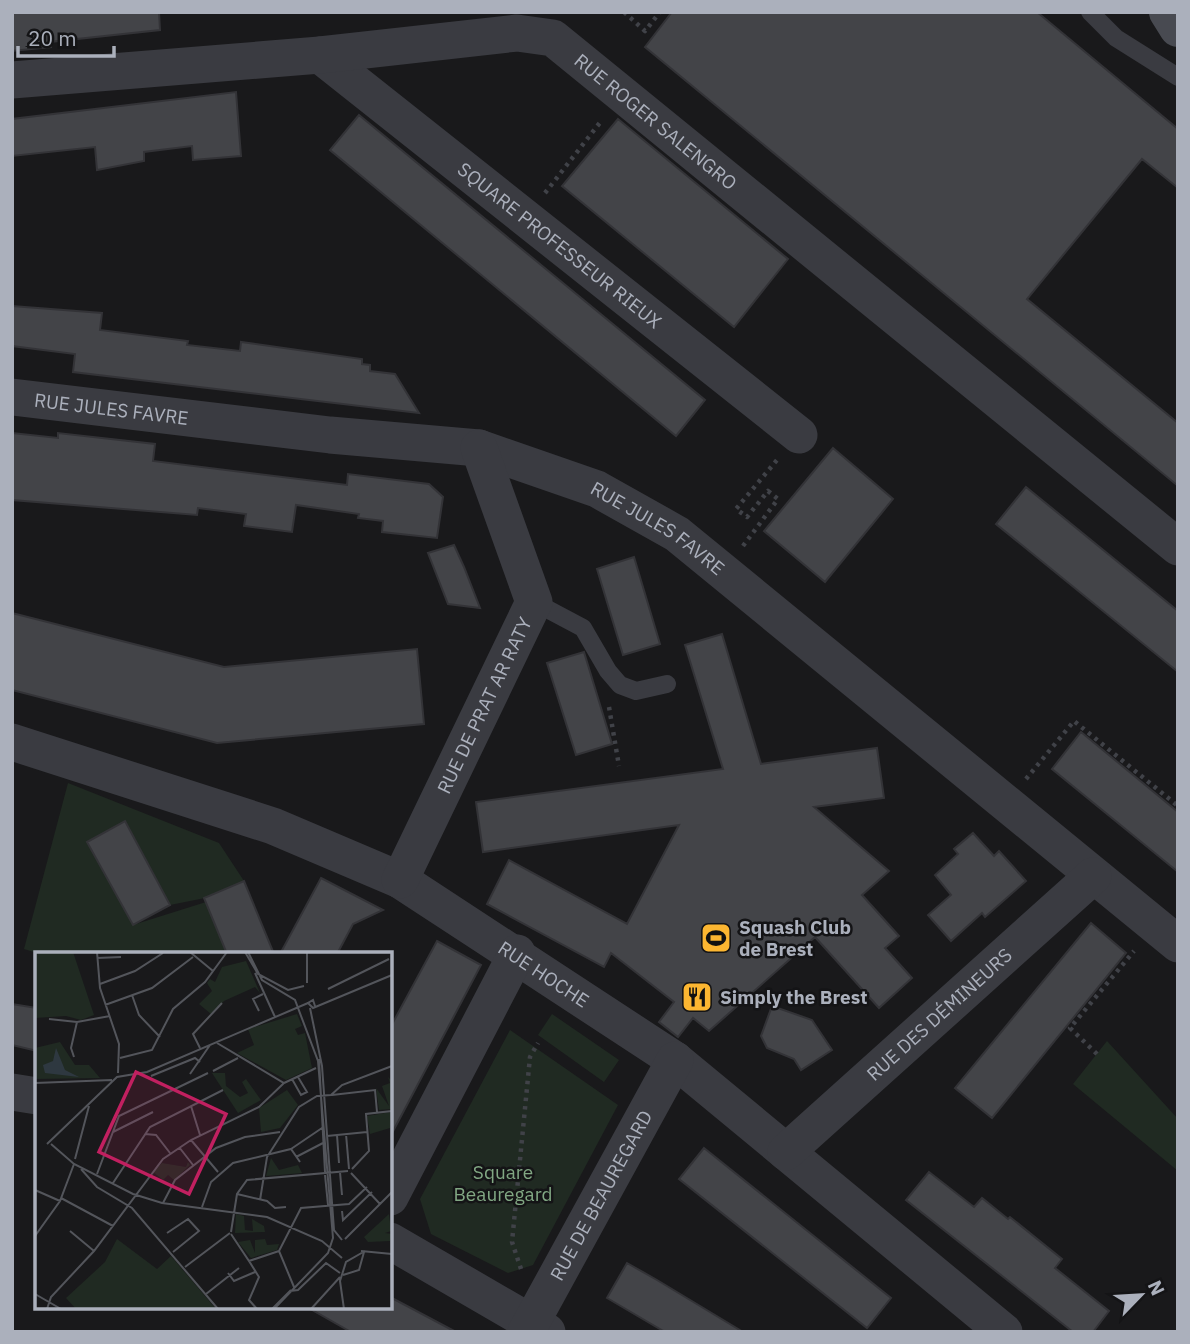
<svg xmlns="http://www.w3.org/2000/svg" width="1190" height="1344" viewBox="0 0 1190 1344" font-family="'IBM Plex Sans',sans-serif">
<rect width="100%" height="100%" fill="#19191b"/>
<path fill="#202a22" d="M68,783L219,843L244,881L205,898L170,905L126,822L88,842L133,925L206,902L227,954H40L24,949Z
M552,1014L619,1060L604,1082L538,1035Z
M510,1030L618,1105L533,1265L508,1273L431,1234L420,1199Z
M1107,1041L1178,1119V1171L1073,1084Z"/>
<path fill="#434448" stroke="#333337" stroke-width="2" d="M12,12H159L160,30L50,42L51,47L12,51Z
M672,12H1037L1178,129V188L1142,159L1027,299L1178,423V486L645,47Z
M236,92L241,156L193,160L192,146L144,152V161L97,170L95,147L12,156V119Z
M359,115L705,400L676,436L330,150Z
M618,119L788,259L734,327L562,186Z
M12,306L102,313L100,330L188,341L187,345L240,351L241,342L362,359V364L370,365V371L395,374L419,413L73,372L75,354L12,346Z
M12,433L58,438V433L155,444L153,461L347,485L348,474L429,484L443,497L437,538L382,532L383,521L358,518L359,514L296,505L292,532L244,526L246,514L198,508L197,515L12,500Z
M833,448L893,499L825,582L764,531Z
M1026,487L1178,611V672L996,524Z
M454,545L464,567L480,608L448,604L428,553Z
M634,557L660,644L623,655L597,569Z
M12,613L224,667L417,649L424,724L217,743L12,690Z
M722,634L761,764L877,748L884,798L814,807L889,871L862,895L899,936L885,948L912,978L879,1008L815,937L709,1031L693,1018L678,1037L659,1022L674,1002L611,953L604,967L487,904L509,860L627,924L679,825L483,852L476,802L723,769L685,645Z
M584,652L612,744L576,755L547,663Z
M1081,732L1178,812V872L1052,769Z
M125,821L170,905L133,925L87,842Z
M973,833L994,856L999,851L1026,881L985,917L982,913L951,941L928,915L951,895L935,875L958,854L954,849Z
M321,878L383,910L353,924L337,954H280Z
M244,881L274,954H227L204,898Z
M1091,923L1126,953L992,1118L955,1088Z
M437,941L481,965L390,1137V1028Z
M12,1004L37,1008V1051L12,1045Z
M772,1006L812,1020L832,1050L801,1070L794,1059L767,1048L761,1036Z
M704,1148L891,1298L867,1328L679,1179Z
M929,1172L974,1207L982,1198L1008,1219L1010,1217L1062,1259L1055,1268L1109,1311L1093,1332H1073L906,1200Z
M627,1263L657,1280L743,1332H665L607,1298Z
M390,1297L456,1332H351L307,1307H390Z"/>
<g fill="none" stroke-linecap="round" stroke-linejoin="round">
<path stroke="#404248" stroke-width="4.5" stroke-dasharray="3.5 5" stroke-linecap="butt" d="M624,12L645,31L660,12
M545,193L602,120
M743,546L778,499L768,491L747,517L736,509L777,460
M609,707L619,766
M1026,779L1074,721L1178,806
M1097,1054L1070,1028L1134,951
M521,1269L512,1242L530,1057L538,1043"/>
<path stroke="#3a3b41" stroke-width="18" d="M1090,12L1116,38L1178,77
M534,602L583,628L608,671L620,685L636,691L667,684"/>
<g stroke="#3a3b41" stroke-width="37">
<path id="s1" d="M320,55L799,435"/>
<path id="s2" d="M12,80L320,55L517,33L553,38L1178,547"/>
<path id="s3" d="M12,397L330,435L479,448L597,489L677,534L1178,944"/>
<path id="s4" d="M12,742L273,826L400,880L675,1060L1004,1332"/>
<path id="s5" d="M400,880L534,602L479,448"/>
<path d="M12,1092L37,1096"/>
<path id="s6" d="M786,1152L1093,876"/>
<path d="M390,1197L517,953"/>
<path d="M390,1241L547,1332"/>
<path id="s7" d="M526,1332L675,1060"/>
</g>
<path stroke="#484a51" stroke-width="38" d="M1168,12L1178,28"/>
</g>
<defs>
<g id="stadium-square" transform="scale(1.575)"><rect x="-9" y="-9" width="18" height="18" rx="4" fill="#fcb631" stroke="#141416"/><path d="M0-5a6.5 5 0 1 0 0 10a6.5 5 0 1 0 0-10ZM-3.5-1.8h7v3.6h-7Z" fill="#111"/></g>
<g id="restaurant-square" transform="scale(1.575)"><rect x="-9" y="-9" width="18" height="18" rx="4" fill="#fcb631" stroke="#141416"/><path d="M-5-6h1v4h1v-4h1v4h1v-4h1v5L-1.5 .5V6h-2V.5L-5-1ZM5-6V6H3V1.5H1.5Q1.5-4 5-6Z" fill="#111"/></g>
</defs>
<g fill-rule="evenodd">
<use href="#stadium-square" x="716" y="938"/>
<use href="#restaurant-square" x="697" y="997"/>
</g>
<g text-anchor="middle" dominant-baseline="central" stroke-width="5" stroke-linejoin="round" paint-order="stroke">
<g font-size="19" fill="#abb0bc" stroke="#141416">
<text stroke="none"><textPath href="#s2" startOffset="676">RUE ROGER SALENGRO</textPath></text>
<text stroke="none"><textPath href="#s1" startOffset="306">SQUARE PROFESSEUR RIEUX</textPath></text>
<text stroke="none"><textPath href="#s3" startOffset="100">RUE JULES FAVRE</textPath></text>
<text stroke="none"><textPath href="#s3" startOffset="667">RUE JULES FAVRE</textPath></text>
<text stroke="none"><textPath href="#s5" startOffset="194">RUE DE PRAT AR RATY</textPath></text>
<text stroke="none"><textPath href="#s4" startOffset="584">RUE HOCHE</textPath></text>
<text stroke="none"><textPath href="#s6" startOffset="206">RUE DES DÉMINEURS</textPath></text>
<text stroke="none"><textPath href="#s7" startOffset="156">RUE DE BEAUREGARD</textPath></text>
</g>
<g font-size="19" font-weight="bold" fill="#abb0bc" stroke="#141416" text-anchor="start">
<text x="739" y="927">Squash Club<tspan x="739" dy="22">de Brest</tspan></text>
<text x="720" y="997">Simply the Brest</text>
</g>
<g font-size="19" fill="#81a783" stroke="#141416">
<text x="503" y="1172">Square<tspan x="503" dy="22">Beauregard</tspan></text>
</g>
</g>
<g transform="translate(35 952)">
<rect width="357" height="357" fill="#19191b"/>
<path d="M0,0H38L59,63L46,68L31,64L0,66ZM211,9L225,41L220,35L189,49L176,62L164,52L177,39L172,31L175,27L180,30L187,15ZM262,62L267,74L260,77L263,83L270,81L277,116L251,128L202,101L219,93L213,77ZM25,90L40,113H54L65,126L0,127V96ZM177,121H190L191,134L205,145L213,141L207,130L211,127L226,148L203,161ZM353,125L357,129V157L344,158L341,136L354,154L347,134L355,131ZM252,138L263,153L245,176L226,180L224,156ZM356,160L355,176L335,182L332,164ZM236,206L244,218L263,213L267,221L231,224ZM153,210L155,213L139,228L133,223L128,228L118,220L127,211L151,215ZM201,262L209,264L210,278L218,279L217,267L229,274L230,280L200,281ZM354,262L356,279L350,281L357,282L355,289L333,290L329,285ZM82,287L122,317L136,304L181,357H41L31,346L70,310ZM230,287L232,293L244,292L242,298L216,306L203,290L215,288L220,301V288Z" fill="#202a22"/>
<path d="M21,96L30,118L44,125L10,121L8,113L18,109Z" fill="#2e3840"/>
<path fill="none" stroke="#53555b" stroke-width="2" d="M62,0L65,36L84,92L83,121M155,0L178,19M210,0L223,22L253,38L269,34M213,0L227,28L260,48L283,109L298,286L293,301L239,357M272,0V31M62,6L86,5M220,21L240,65M65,32L100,19L128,1M293,37L354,7M97,43L104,63L125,85M70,53L117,36L158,5M280,54L278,48L273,51L278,56L357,23M275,56L287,114L299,278L307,288M224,59L218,47L228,42M14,67L42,70L75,64M182,91L249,131L281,116M165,96L158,82L187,51M39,105L36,96L42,70M85,106L117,98L138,57L170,30L192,0M284,107L290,220M178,119L203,106M155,122L175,93M116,124L160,106L165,110M257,127L266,143L272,140L263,125M0,131L77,128M297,143L340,138L342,160M156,154L165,183M78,180L118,160M110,182L121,183L135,201M311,182L314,217M302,183L304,211M292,184L332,180M156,188L183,220M12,192L82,125L112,120L273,51M16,192L39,212L98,242L127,251L232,265L287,289L307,306M144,195L158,213M256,197L287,176M261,205L288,191M40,207L54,154M46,217L62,235L97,256L183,357M317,217L334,199L331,162L357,159M305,220L307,243M316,221L345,252M62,222L84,164L173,121M290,223L293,253M78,231L115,175L188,138M0,238L25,249M202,242L232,249L240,256L251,255M26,246L78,274M225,248L232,205L264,155L282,144L296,143L307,133L357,114M128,251L140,228L181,196L210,185L245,180M167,255L176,230L198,211L256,197L265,210M307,259L308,268L337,240M35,279L59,299M196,280L202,242L212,228L313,219M132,281L153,267L164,279L138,300M196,282L214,309L244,299M0,284L25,249L39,212M310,287L357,240M326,299L357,302M214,309L224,325L214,348L222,357M150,315L195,281M193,321L199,329L220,320M308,323L324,318L329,300M259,335L244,299L266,256L314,252L332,235M255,339L263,338L291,311L305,321M0,342L26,357M171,342L204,316M12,357L16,345L59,299L128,207L156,188L224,155L249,131M237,357L256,338M276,357L305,325M309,357L305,329L311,310L330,299"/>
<path fill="#c12060" fill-opacity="0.15" stroke="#c12060" stroke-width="3.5" d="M101,120L191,162L154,242L64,200Z"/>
<rect width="357" height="357" fill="none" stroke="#abb0bc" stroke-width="3.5"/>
</g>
<rect width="1190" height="1344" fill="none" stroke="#abb0bc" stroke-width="28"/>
<g transform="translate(1141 1295) rotate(65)" stroke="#141416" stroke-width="5" paint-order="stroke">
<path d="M0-5L12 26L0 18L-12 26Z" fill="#abb0bc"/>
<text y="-10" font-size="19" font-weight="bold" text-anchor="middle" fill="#abb0bc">N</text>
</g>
<path d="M18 46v10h96v-10" fill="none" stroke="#abb0bc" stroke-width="3.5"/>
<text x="28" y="46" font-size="21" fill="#abb0bc" stroke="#141416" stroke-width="5" paint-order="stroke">20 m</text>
</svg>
